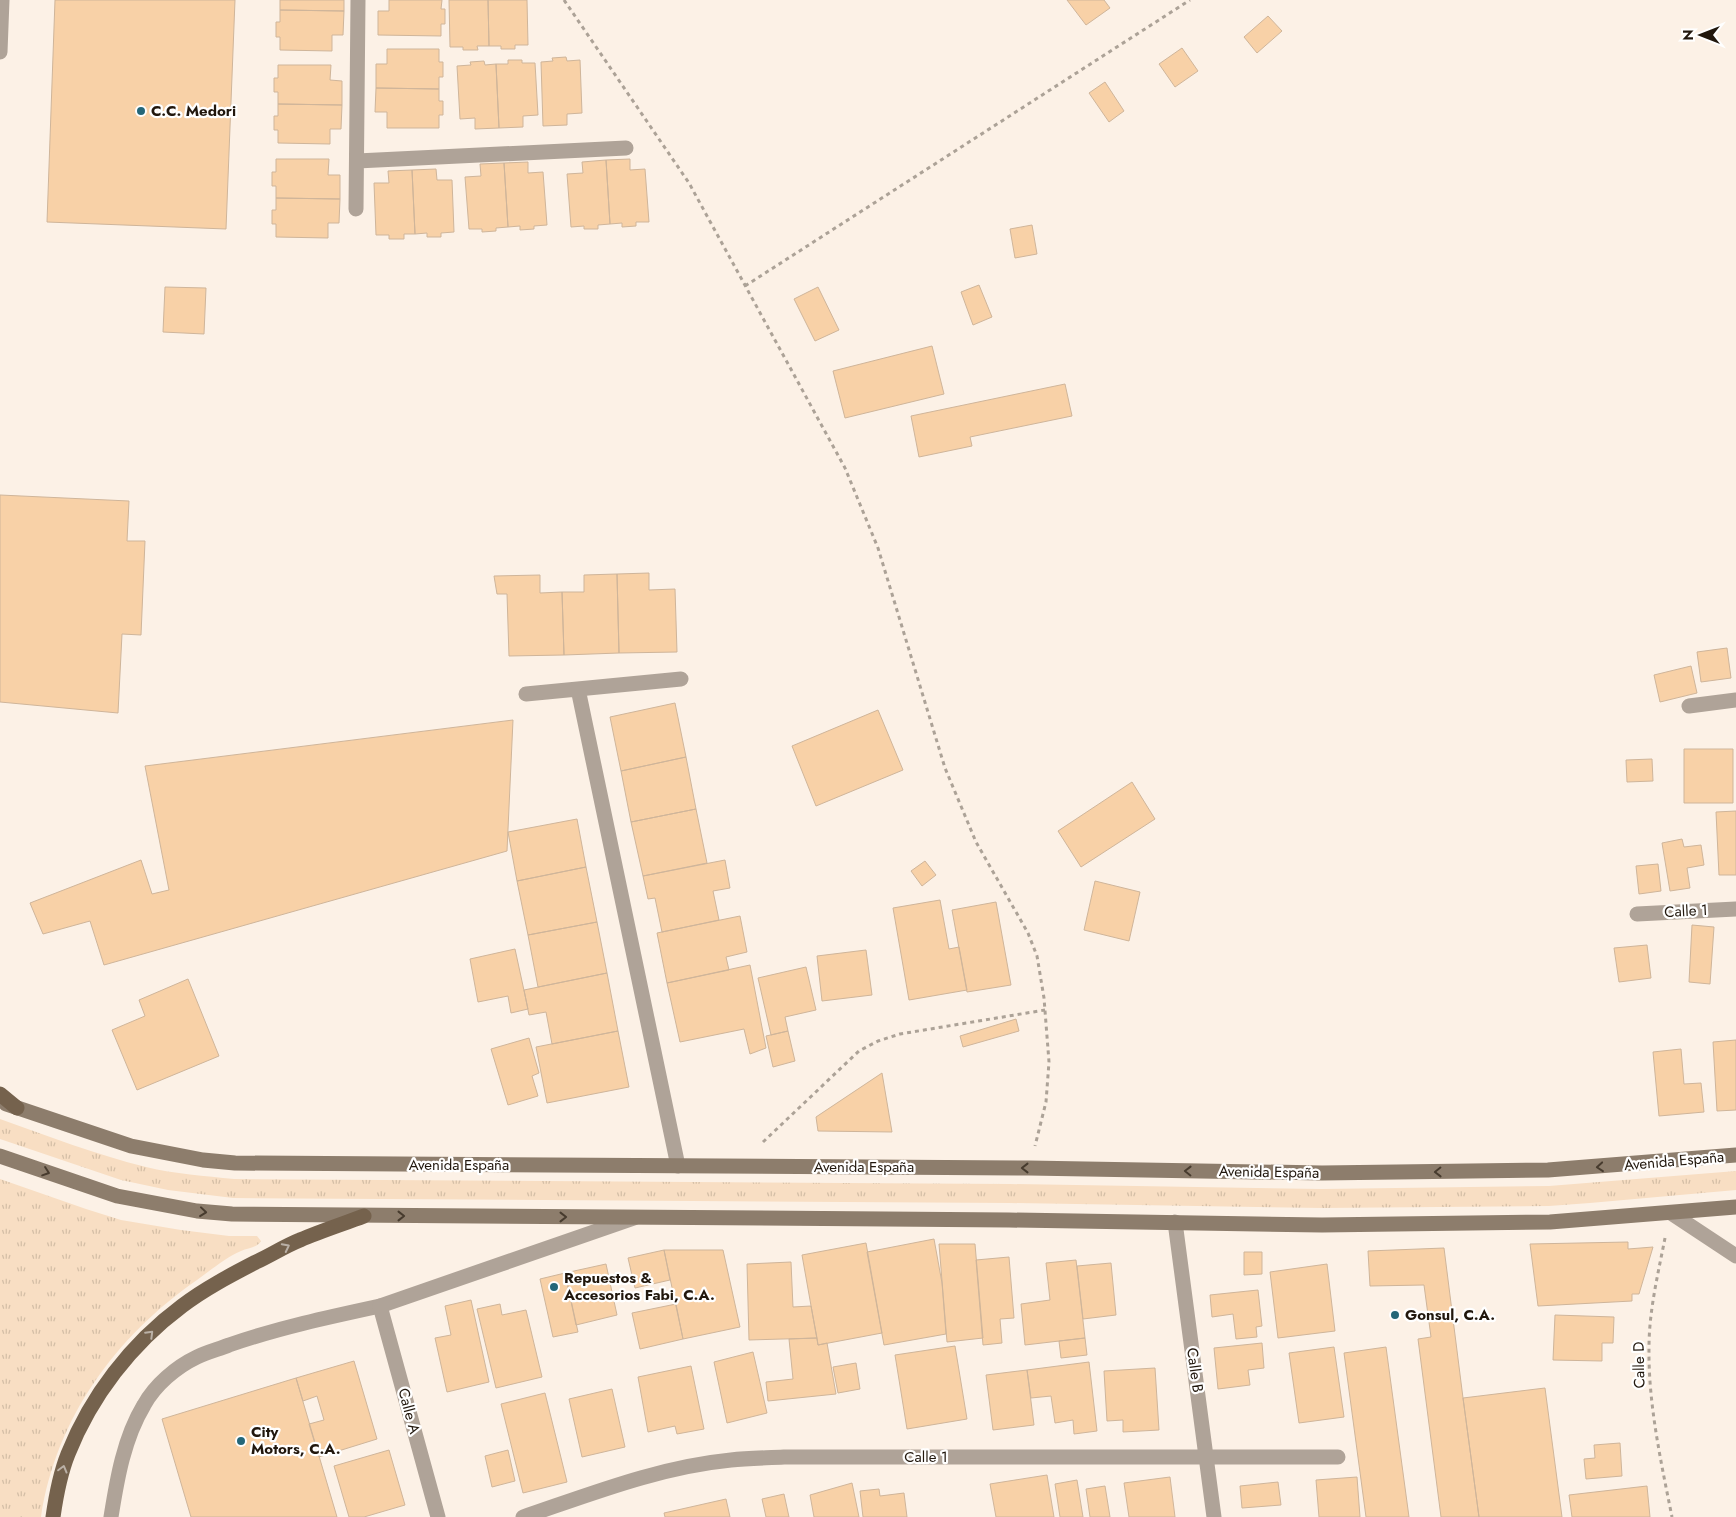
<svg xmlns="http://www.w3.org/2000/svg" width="1736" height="1517" viewBox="0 0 1736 1517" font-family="Jost,sans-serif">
<defs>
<pattern id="grass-tufts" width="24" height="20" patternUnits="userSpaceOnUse" patternTransform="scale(1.25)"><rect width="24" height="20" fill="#f8dec3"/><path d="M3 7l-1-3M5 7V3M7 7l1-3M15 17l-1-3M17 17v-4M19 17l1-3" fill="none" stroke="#d4bea6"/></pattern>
</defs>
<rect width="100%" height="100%" fill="#fcf1e6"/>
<path fill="url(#grass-tufts)" d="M0,1119C48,1136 97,1155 146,1167C175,1174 205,1176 234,1179L1010,1184L1322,1189L1549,1186L1736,1171V1190L1590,1203L1549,1206L1322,1208L1009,1203L233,1198L168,1190L121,1180L0,1139Z
M0,1179L86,1209L121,1220L181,1230L229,1236H257L261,1241C257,1248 248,1248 241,1251C225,1258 211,1270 197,1280C116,1336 56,1418 41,1517H0Z"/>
<path fill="#f8d1a7" stroke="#cfb59a" d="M55,0H235L226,229L47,222Z
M280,0H344V11L280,10Z
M389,0H442L441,9H445V24H441V36L378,35V11H389Z
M449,0H488L489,46H477L478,50H463V47H450Z
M488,0H527L528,45H515V49H501V46H489Z
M1067,0H1104L1110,8L1086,25Z
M280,10L344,11L343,35H332V51L280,50V37H276V22H280Z
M1268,16L1282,31L1257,53L1244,37Z
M1182,48L1198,71L1175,87L1159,64Z
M387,49H439V62H443V77H439V89L376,88V64H387Z
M566,57L567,61L580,60L582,113L567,114V125L543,126L541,62L553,61L552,58Z
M508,60H522V63H535L538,115L523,116V127L499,128L496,64H508Z
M484,61L485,65L496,64L499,128L475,129V118L460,119L457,66L471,65L470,62Z
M278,65H331L330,80L342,81V105L278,104V92H274V78H278Z
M1105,82L1124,111L1109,122L1089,93Z
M376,88L439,89V101H443V115H439V128H387V112H375Z
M278,104L342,105L341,129H330V144L278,143V130H274V116H278Z
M276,159H329L328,175H340V199L276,198V186H272V172H276Z
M630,159V170L645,169L649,222H636V226L622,227V223L610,224L606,160Z
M606,160L610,224L598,225V229H584V226L571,227L567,174L583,173L582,162Z
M528,162V173L543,172L547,225L534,226V229L520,230V226L508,227L504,163Z
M504,163L508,227L496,228V231L482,232V229H469L465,177L481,176L480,164Z
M436,169L437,180H452L454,232L441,233V237H427V233L415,234L412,170Z
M412,170L415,234H404V239H389V235H376L374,183H389L388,171Z
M276,198L340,199L339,223H328V238L276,237V224H272V210H276Z
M1032,225L1037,254L1015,258L1010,229Z
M979,285L992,317L973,325L961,292Z
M165,287L206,288L204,334L163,332Z
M818,287L839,330L815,341L794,299Z
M932,346L944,394L845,418L833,371Z
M1065,384L1072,416L970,437L972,446L919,457L911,416Z
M0,495L129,501L127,541H145L141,635L122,634L118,713L0,702Z
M649,573V590L675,589L677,652L619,653L617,574Z
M617,574L619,653L564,655L562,592H584V575Z
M540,575V593L562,592L564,655L509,656L507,594H497L494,576Z
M1727,648L1731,678L1701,682L1697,652Z
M1691,666L1697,693L1660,702L1654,675Z
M675,703L686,757L621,771L610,717Z
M878,710L903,770L816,806L792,746Z
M513,720L507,851L104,965L90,921L43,934L30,903L141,860L152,894L169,890L145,766Z
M1684,749H1733V803H1684Z
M686,757L696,809L631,822L621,771Z
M1652,759L1653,781L1627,782L1626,760Z
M1132,782L1155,819L1081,867L1058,831Z
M696,809L707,863L643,876L631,822Z
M1736,811V875H1719L1716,812Z
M577,819L586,867L517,881L508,832Z
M1682,839L1684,847L1701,845L1704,865L1687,868L1690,888L1670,891L1662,843Z
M725,860L730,888L713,891L719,920L662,932L655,898L648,899L643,876Z
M925,861L936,875L922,886L911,871Z
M1658,864L1661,891L1639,894L1636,866Z
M586,867L597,922L528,935L517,881Z
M1095,881L1140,892L1129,941L1084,930Z
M940,900L949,949L959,947L967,990L909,1000L893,908Z
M996,902L1011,985L967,992L952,910Z
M740,916L747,952L726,957L729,970L667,983L657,933Z
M597,922L607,973L538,987L528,935Z
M1692,925L1714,927L1710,984L1689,982Z
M1647,945L1651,978L1619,982L1614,948Z
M515,949L528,1009L511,1013L508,996L478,1002L470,959Z
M866,950L872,995L822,1001L817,956Z
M750,965L766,1048L750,1054L744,1029L680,1042L667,983Z
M806,967L816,1010L785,1017L788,1031L771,1035L758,978Z
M607,973L618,1031L552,1044L546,1012L529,1015L524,990Z
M188,979L219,1056L137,1090L112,1030L145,1016L139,1000Z
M1016,1019L1019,1031L963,1047L960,1036Z
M618,1031L629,1087L547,1103L536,1047Z
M788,1031L795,1061L773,1067L766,1036Z
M529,1038L539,1073L532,1076L538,1096L508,1105L491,1049Z
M1736,1040V1110L1717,1111L1713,1042Z
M1681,1049L1684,1084L1701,1083L1704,1112L1659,1116L1653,1052Z
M882,1073L892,1132L818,1131L816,1117Z
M934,1239L942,1283L946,1334L884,1345L867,1252Z
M1628,1242V1249L1653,1247L1639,1294H1632V1301L1538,1306L1530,1244Z
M866,1243L882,1333L818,1345L802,1255Z
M939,1244H975L983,1338L947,1342Z
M1444,1248L1463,1398L1479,1517H1441L1418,1339L1431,1337L1424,1285L1370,1286L1368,1251Z
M664,1250L670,1280L635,1288L628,1258Z
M664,1250H723L740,1327L683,1339Z
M1244,1252H1262V1274L1244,1275Z
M1009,1257L1014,1318L1000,1319L1002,1343L983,1345L976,1260Z
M1076,1260L1085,1338L1025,1345L1021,1304L1050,1300L1046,1263Z
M791,1262L793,1307L811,1306L817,1338L749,1340L747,1264Z
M1111,1263L1116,1315L1083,1319L1077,1266Z
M606,1264L617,1315L576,1325L565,1273Z
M1327,1264L1335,1331L1278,1338L1270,1272Z
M565,1273L578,1332L553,1337L540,1279Z
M1258,1290L1262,1326L1256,1327L1257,1337L1236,1339L1233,1314L1212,1317L1210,1295Z
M471,1300L489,1382L447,1392L435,1338L451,1335L445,1306Z
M500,1304L502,1315L526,1310L542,1377L496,1388L477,1309Z
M676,1304L683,1339L640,1349L632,1313Z
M1555,1315L1614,1317L1613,1343H1602V1361L1553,1360Z
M817,1338L818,1345L827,1343L836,1394L768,1401L766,1382L793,1379L789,1339Z
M1085,1338L1087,1355L1061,1358L1059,1341Z
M1262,1343L1264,1368L1248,1370L1250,1385L1218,1389L1214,1348Z
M955,1346L967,1419L907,1429L895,1355Z
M1334,1347L1344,1417L1299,1423L1289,1353Z
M1386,1347L1409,1517H1366L1344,1353Z
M753,1352L767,1413L727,1423L714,1362Z
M354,1361L377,1439L319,1457L309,1424L324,1420L317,1396L303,1401L296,1378Z
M1089,1362L1097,1431L1074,1434L1073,1420L1055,1423L1051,1396L1031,1398L1027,1370Z
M856,1363L860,1389L838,1393L833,1367Z
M691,1366L704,1429L677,1434L675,1426L648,1432L638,1377Z
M1155,1368L1159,1430L1123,1432V1420L1107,1421L1104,1371Z
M1027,1370L1034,1425L993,1430L986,1375Z
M296,1378L337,1517H191L162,1419Z
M1545,1388L1562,1517H1479L1463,1398Z
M612,1389L625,1447L582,1457L569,1399Z
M545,1393L567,1482L523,1493L501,1404Z
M1620,1443L1622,1476L1586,1479L1584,1459L1595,1458L1594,1445Z
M389,1450L405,1505L364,1517H349L334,1466Z
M508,1450L515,1481L492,1487L485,1456Z
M1047,1475L1054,1517H996L990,1484Z
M1170,1477L1175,1517H1129L1124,1483Z
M1357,1477L1360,1517H1319L1316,1480Z
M1077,1480L1083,1517H1060L1055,1484Z
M1278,1482L1281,1505L1242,1508L1240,1486Z
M852,1483L859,1517H814L810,1495Z
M1105,1486L1110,1517H1090L1086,1489Z
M1647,1486L1650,1517H1572L1569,1495Z
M879,1489L880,1496L904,1493L907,1517H863L860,1491Z
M784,1494L789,1517H766L762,1499Z
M726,1499L730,1517H665L664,1513Z"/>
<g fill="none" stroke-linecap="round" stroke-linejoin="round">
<path stroke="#aca297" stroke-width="3" stroke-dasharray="4 4" stroke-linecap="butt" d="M564,0L689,183L845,468L878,548L945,768L976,842L1028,933L1037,956L1044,998L1049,1062L1046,1102L1035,1146
M745,286L1190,0
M763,1142L859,1051L878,1041L900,1034L1045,1010
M1665,1238C1658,1274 1649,1311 1649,1347C1648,1403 1661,1462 1672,1517"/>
<path stroke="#afa398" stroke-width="15" d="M0,52L2,0
M111,1517C117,1479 124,1438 144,1405C155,1385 176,1367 197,1357C207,1352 219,1349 229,1345C278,1328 329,1317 380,1306"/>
<path stroke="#afa398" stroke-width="15" d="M357,161L626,148
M356,209L358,0
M578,689L678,1166
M526,694L681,679
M1689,706L1736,700
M1637,914L1736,909
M1671,1213L1736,1256
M1175,1222L1214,1517
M438,1517L380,1306L634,1218
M523,1517C591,1494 659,1467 731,1460C748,1458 767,1458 784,1457H1338"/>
<path stroke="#8d7d6c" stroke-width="15" d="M6,1104L131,1146L203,1160L235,1163L1029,1168L1322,1173L1548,1170L1736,1155
M0,1156L117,1196L197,1211L232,1214L1009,1220L1322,1225L1550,1222L1736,1207"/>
<path stroke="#75624d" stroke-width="15" d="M0,1094L17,1108
M53,1517C56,1496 60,1474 68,1454C91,1396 131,1344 182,1306C204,1289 231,1275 256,1262C271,1255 285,1246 300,1240C321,1231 343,1224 364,1216"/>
</g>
<defs><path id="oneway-chevron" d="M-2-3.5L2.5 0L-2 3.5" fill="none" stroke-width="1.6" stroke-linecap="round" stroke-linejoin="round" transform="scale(1.25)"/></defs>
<g stroke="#473b2e">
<use href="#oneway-chevron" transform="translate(1600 1167) rotate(175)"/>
<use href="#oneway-chevron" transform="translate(1025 1168) rotate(-180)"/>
<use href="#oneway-chevron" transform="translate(1188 1171) rotate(-179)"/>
<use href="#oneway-chevron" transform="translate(46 1172) rotate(19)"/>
<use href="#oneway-chevron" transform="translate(1438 1172) rotate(179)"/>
<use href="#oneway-chevron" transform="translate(203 1212) rotate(6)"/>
<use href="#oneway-chevron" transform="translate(401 1216)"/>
<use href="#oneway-chevron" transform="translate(563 1217)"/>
</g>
<g stroke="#bab0a6">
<use href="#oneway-chevron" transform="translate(286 1247) rotate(-27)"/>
<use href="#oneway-chevron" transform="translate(150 1334) rotate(-45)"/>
<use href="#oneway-chevron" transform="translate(63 1469) rotate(-75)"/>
</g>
<g fill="#246779" stroke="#fff" stroke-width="2">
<circle cx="141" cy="111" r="5"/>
<circle cx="554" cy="1287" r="5"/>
<circle cx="1395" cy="1315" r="5"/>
<circle cx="241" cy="1441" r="5"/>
</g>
<g text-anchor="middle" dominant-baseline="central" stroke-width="4.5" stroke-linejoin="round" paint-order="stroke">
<g font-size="15" font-weight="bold" fill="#21170d" stroke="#fff" text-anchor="start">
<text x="151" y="111">C.C. Medori</text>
<text x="564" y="1278">Repuestos &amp;<tspan x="564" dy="17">Accesorios Fabi, C.A.</tspan></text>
<text x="1405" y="1315">Gonsul, C.A.</text>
<text x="251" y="1432">City<tspan x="251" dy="17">Motors, C.A.</tspan></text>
</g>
<g font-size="15" fill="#21170d" stroke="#fff">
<text transform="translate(1686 911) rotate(-3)">Calle 1</text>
<text transform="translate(1674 1161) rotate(-5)">Avenida España</text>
<text x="459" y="1165">Avenida España</text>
<text x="864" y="1167">Avenida España</text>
<text transform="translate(1269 1172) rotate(1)">Avenida España</text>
<text transform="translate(1639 1365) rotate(-91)">Calle D</text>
<text transform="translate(1195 1370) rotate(82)">Calle B</text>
<text transform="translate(409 1411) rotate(75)">Calle A</text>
<text x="926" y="1457">Calle 1</text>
</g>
</g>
<g transform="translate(1701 35) rotate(270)" stroke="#ffffff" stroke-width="4" paint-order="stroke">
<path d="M0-4L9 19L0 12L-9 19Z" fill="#21170d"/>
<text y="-8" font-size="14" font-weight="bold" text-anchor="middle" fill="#21170d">N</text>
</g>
</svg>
